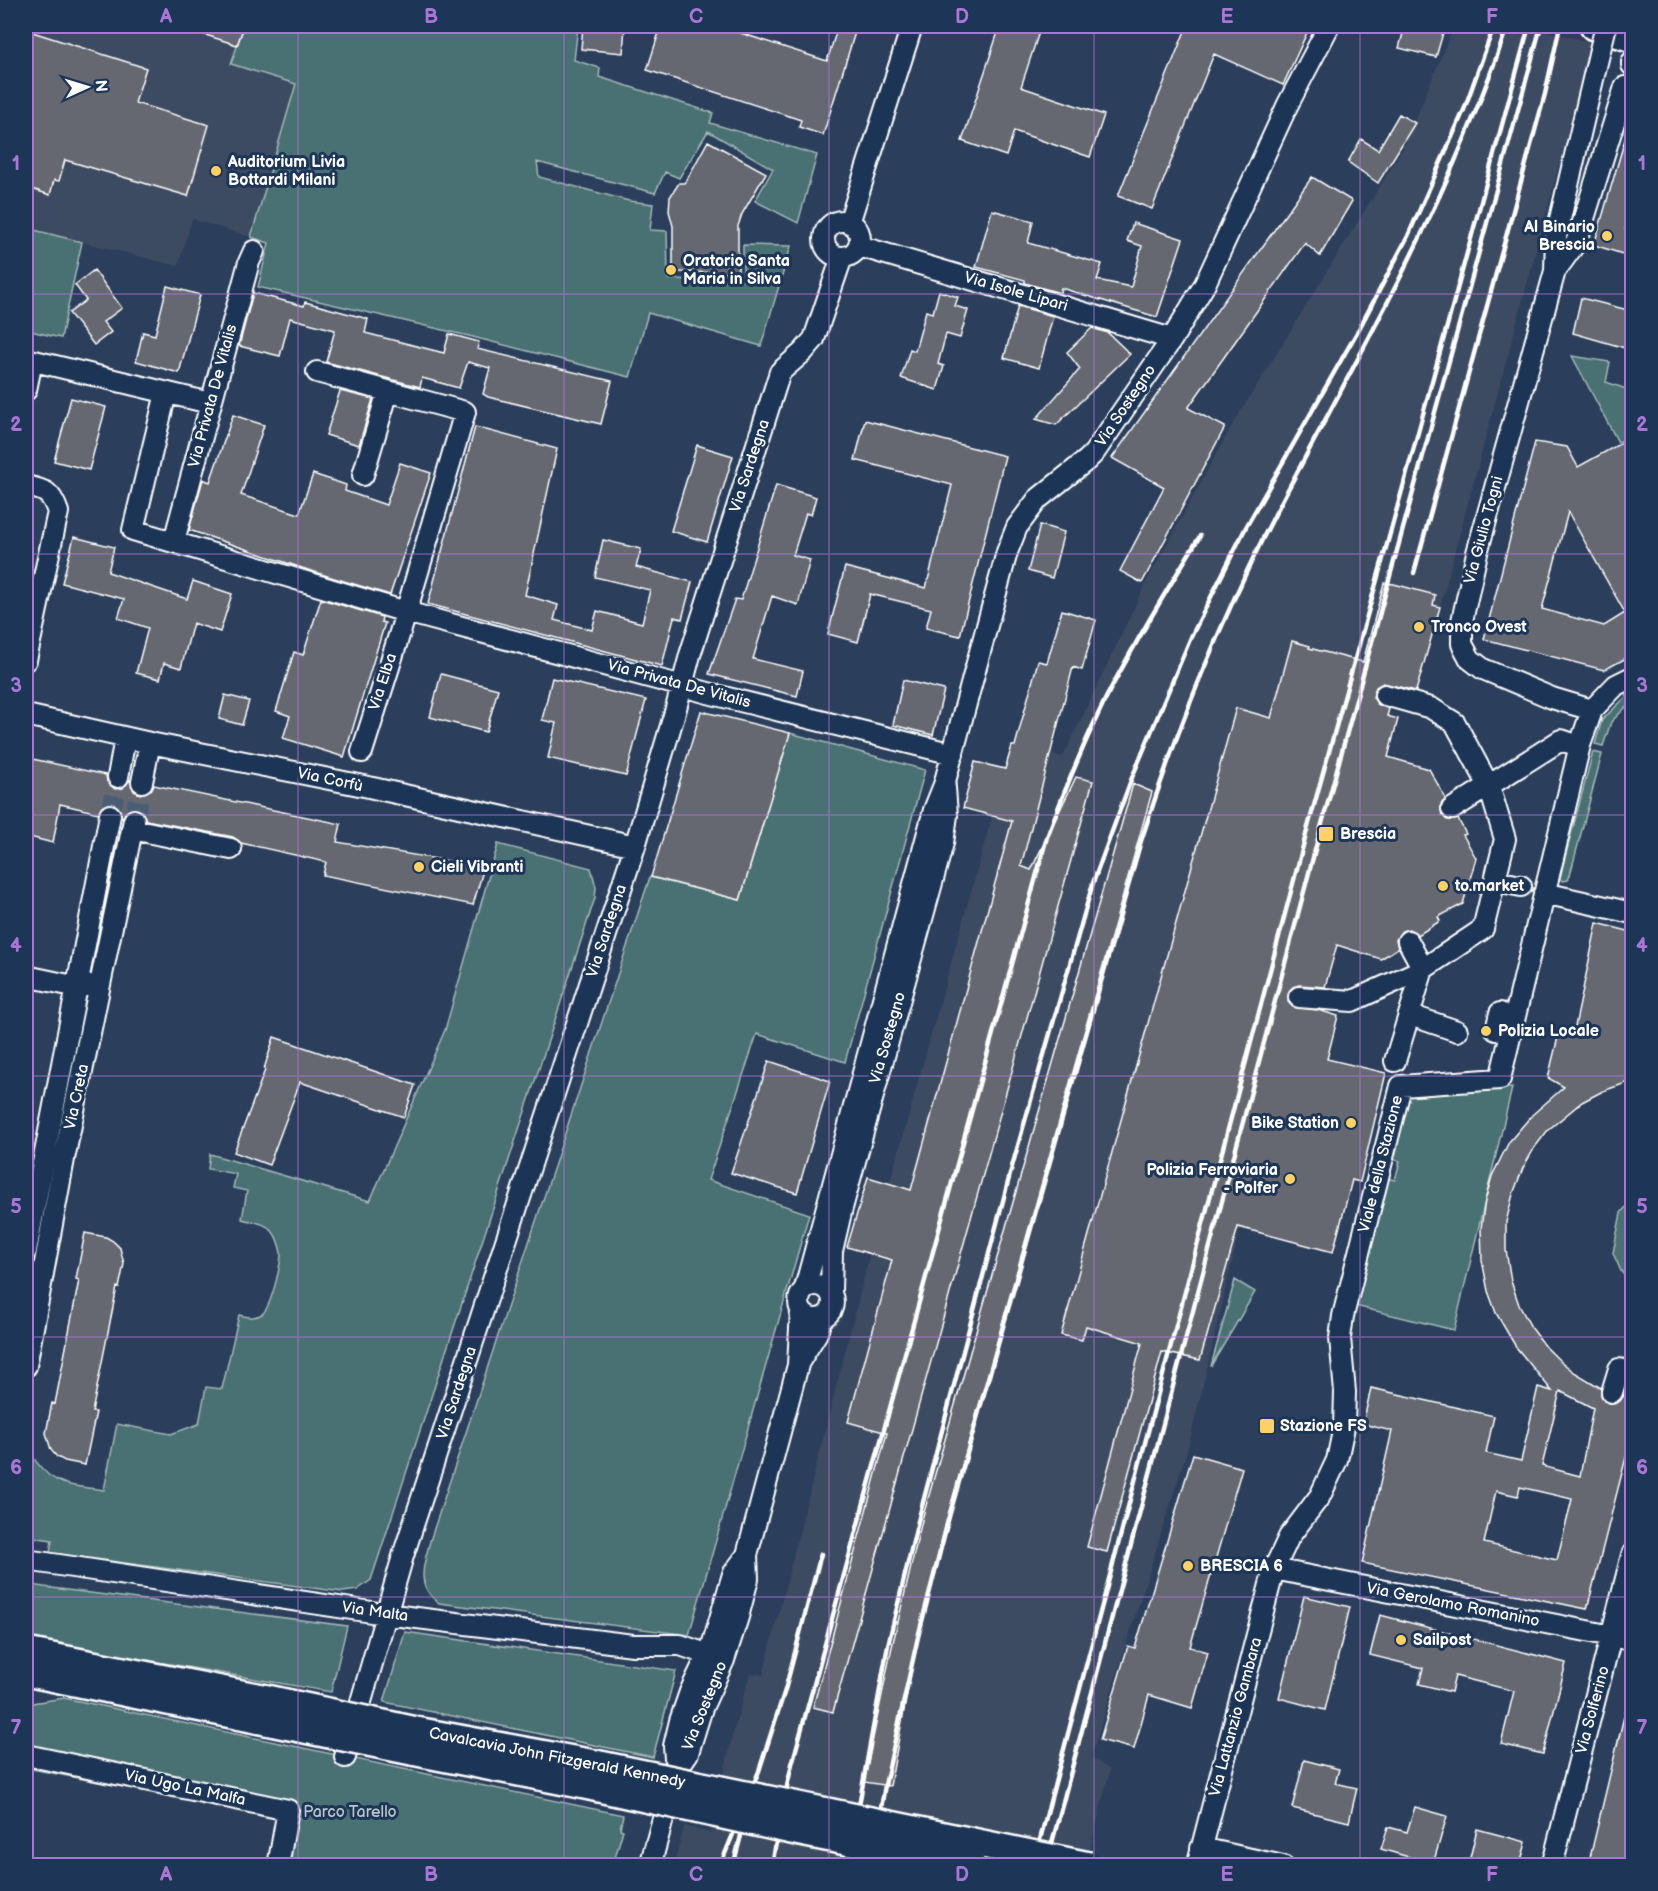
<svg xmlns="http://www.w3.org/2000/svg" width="1658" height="1891" viewBox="0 0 1658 1891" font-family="'Balsamiq Sans',sans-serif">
<rect width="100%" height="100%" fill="#2b3f5c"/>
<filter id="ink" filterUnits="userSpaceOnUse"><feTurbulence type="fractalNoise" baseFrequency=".0167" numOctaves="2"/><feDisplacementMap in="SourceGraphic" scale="12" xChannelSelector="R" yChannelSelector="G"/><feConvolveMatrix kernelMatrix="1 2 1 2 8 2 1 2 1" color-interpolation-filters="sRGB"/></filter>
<g filter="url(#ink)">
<path fill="#3c4b62" d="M26,26H244L231,64L296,84L251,237L192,219L178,266L26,228Z
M1454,26H1528L1592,43L1440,607L1413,599L1383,704H1380L1238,1226L1240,1228L1189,1444L1091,1757L1110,1770L1086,1865L674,1866L684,1826L711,1833L732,1737L750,1673L763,1675L870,1254L1012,745L1063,757L1147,581L1230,429L1404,147Z"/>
<path fill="#4a7072" stroke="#a4b8b8" stroke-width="1.5" d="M244,26H578L574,60L600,68L599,77L713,113L710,123L817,155L798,223L755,201L773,169L708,131L679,178L665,172L655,193L537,162L539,177L629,201L653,204L650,230L667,231L668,279L743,280V245L791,246L761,346L648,313L630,377L469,336L258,287L269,243L251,237L296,84L231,64Z
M26,228L82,242L61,338L26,330V332Z
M1572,356L1610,362L1606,382L1632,391L1623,440L1618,442Z
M1632,691V701L1611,722L1603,746L1595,744L1602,720Z
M790,733L925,770L845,1062L757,1034L708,1180L809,1214L689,1635L439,1603C414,1585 424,1564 431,1538L650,877L740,900Z
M1593,752L1602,754L1570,875L1568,880L1563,881L1560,879L1561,873Z
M498,844L591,868L596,887L595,898L371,1580L357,1590L343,1592L50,1553L52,1540L26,1536V1479L30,1452C50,1487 68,1485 104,1490L117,1424L171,1434L199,1424L206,1387L222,1389L239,1315C248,1317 254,1319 262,1314C271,1308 281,1264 281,1253C280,1246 276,1235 272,1231C265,1222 252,1222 242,1219L247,1191L233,1188L236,1174L208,1169L210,1154L370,1201L445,1030Z
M1512,1088L1454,1330L1355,1306L1387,1178L1395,1180L1400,1161L1392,1159L1409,1094Z
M1632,1199V1286L1621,1271L1613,1253L1621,1213Z
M1235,1280L1255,1292L1211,1366Z
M26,1584L44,1587L347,1626L331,1692L26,1639Z
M405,1632L676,1671L653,1757L384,1702Z
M64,1698L623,1815L620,1829L623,1830L613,1865H289L291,1856L286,1855L293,1820L26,1768V1704Z"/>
<path fill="#65676f" stroke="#fff" stroke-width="1.5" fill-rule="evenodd" d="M188,26H244L237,45L187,29Z
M583,26H625L623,53L581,49Z
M661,26H726L725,28L827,61L838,26H857L823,135L799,127L801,120L647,70Z
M1000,26H1041L1021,87L1104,115L1090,157L1014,131L1006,156L962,141Z
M1187,26H1310L1283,85L1214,54L1152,209L1118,196Z
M1405,26H1445L1436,57L1399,48Z
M26,30L146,68L135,103L209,125L188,196L65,160L59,181L54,180L50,195L26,187Z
M1399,114L1415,123L1378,183L1348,162L1361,139L1378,150Z
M1628,129L1632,130V205L1625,229L1632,231V257L1594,245Z
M708,141L766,173L742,214L738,226V273L673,272V226L669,211L670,197L679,183H685Z
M1312,177L1352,201L1320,256L1305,243L1188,408L1225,427L1142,583L1120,571L1164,487L1112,458Z
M992,210L1033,221L1028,243L1102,264L1097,280L1131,287L1142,246L1127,241L1133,223L1183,239L1157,317L1061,288L1060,293L1025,283V280L976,267Z
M94,270L122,308L103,322L111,332L94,345L69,313L86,300L75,285Z
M167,286L200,295L179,373L136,361L143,332L155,335Z
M939,291L958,297L955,306L968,310L960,338L946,334L938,364L944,366L937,390L901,378L910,349L915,351L926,311L933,313Z
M253,293L304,306L305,302L368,319L365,333L444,353L449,334L479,342L477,349L612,381L601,424L488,397L483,394L490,368L468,362L459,388L422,378L420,387L326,362L335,330L290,318L280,356L239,346Z
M1581,298L1632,311V350L1573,333Z
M1018,306L1053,316L1039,368L1004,358Z
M1092,328L1108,333L1130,354L1056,425L1036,419L1080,369L1067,352Z
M340,391L373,399L359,445L326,435Z
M71,398L106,407L89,470L54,461Z
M233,415L264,425L241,495L299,514L313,474L346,485L345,491L386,505L400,463L431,473L390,595L311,571L189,530L203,479L210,482Z
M865,420L1005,456L960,636L926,628L931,609L870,594L858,642L828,634L845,567L926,588L952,485L855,460Z
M475,427L557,449L525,595L558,605L554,620L592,630L597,611L642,623L650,590L595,577L603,540L641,549L636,567L692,582L682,619L674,617L662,666L428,604Z
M1632,437V655L1604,670L1484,639L1535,442L1567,447L1578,467ZM1568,512L1625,613L1604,626L1542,609Z
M697,445L733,456L707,542L671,531Z
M776,485L816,497L811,515L806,513L793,555L810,560L798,605L772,596L753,659L803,671L797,696L709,674L735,599L741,600Z
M1040,525L1064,532L1052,578L1028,571Z
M74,537L114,547L108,572L187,599L193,581L232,594L220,632L193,623L181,668L164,663L160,679L136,673L148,628L118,618L124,599L62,583Z
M1384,583L1394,584L1435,595L1433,605L1440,607L1416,691L1383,683L1376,687L1373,697L1377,704L1389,709L1387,716L1398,719L1388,757L1429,769L1446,799L1441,804L1442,815L1447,820L1458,819L1466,834L1463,835L1476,858L1463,904L1438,917L1440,921L1418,935L1409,929L1402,931L1396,940L1398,948L1381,959L1337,945L1325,987L1299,985L1293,987L1289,991L1288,1002L1293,1007L1318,1010L1338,1016L1327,1059L1386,1073L1360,1182L1352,1180L1333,1252L1238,1227L1200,1360L1162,1352L1107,1552L1087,1547L1142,1343L1086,1326L1082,1340L1061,1335L1236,708L1271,718L1292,641L1310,646L1309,648L1363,662Z
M321,599L382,617L381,622L385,623L344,757L283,738L290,716L276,711L294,652L303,655Z
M1062,610L1096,620L1082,670L1073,667L1021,866L1031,870L1076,777L1093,781L833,1712L813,1707L887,1433L848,1422L892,1260L847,1247L868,1177L911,1190L1012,821L963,808L975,762L1005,769L1012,746H1015L1038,661L1047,663Z
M441,674L498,689L486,732L430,717Z
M552,678L646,700L626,776L548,758L556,723L542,720Z
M903,680L944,690L933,735L893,725Z
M225,695L249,701L242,725L219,719Z
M701,711L790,733L740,900L651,877Z
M28,758L106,775L107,782L115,789L123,788L130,780L134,791L140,794L151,790L154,785L341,824L337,842L484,867L473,905L323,875L326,862L241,843L233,837L146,820L142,811L137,808L130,809L122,818L118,806L112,803L101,807L98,813L60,804L53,843L26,836V771Z
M1133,784L1152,792L946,1522L914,1657L890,1786L864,1782L891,1651L923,1516Z
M1597,923L1632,932V1081L1603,1091L1582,1102L1548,1130L1535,1147L1523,1168L1513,1194L1506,1222V1250L1511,1281L1519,1305L1531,1327L1546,1347L1559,1360L1574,1372L1601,1388V1395L1604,1401L1614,1404L1620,1401L1624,1395L1632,1398V1434L1587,1609L1362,1563L1392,1431L1363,1424L1371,1388L1494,1416L1486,1453L1521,1461L1538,1387L1552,1391L1516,1347L1496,1313L1488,1291L1482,1260L1481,1228L1485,1201L1492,1176L1509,1142L1532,1115L1564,1087L1548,1078L1559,1033L1573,1036ZM1560,1391L1593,1408L1580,1476L1542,1466ZM1520,1487L1572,1499L1557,1560L1484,1543L1496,1491L1518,1496Z
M274,1037L415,1085L404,1117L300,1082L269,1165L234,1152L265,1070L264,1069Z
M769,1061L830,1081L797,1193L731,1173Z
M85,1233L106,1237L113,1241L120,1248L124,1264L119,1288L117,1287L92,1412H96L85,1465L65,1461L57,1457L51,1450L46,1433L52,1403L55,1404L79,1280L76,1279Z
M1193,1454L1242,1468L1190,1647L1208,1652L1192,1708L1149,1695L1134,1749L1100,1740L1128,1646L1135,1648Z
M1304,1596L1350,1607L1325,1710L1279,1698Z
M1380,1615L1566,1663L1543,1754L1501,1744L1514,1691L1455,1676L1451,1692L1419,1684L1423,1668L1370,1655Z
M1627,1704L1632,1705V1842L1627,1866H1588Z
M1304,1760L1339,1769L1335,1783L1357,1788L1349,1822L1292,1808Z
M1415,1807L1447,1816L1433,1864L1381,1849L1388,1827L1407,1832Z
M1477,1829L1526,1842L1520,1866H1468Z"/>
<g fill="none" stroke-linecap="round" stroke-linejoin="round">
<path stroke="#4b5c74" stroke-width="20" stroke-dasharray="20 10" stroke-linecap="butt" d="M110,815L118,777
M134,820L142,782"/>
<g stroke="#fff" stroke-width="24">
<path id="street" d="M1632,65V62
M824 239a18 18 0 1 1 36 0a18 18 0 1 1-36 0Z
M849,223L912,26
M859,246L1172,339
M1555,271L1577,241L1625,87
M26,359L210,403
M317,372L465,412L402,626L362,752
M26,390L32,361
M166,393L133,530L406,612L712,694L953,754
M363,475L388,391
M26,486C46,490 51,492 58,512L26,660
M174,541L249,262L254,251
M1592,710L1552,698L1483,669L1470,659L1462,644V621L1477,553L1555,271L1556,236L1599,54
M26,715L150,743L364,786L635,846
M118,777L125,738
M142,782L150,743
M1452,809L1561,740L1570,743
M132,829L231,849
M1496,881L1521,886
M1544,893L1632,913
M26,976L78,987L90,985
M1299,997L1352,1001L1423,969L1483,929L1505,839L1489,786L1455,723L1431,708L1385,695
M1410,1015L1457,1031
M1496,1030L1500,1013
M1395,1061L1423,969L1408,941
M26,1251L110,815
M799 1302a17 17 0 1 1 34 0a17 17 0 1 1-34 0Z
M805,1288L934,810L944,785L1007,552L1017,527L1038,499L1087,460L1094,453L1172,339L1205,284L1288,104L1329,26
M831,1292L832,1251L842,1208L943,843L947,815L945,788
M799,1362L817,1333L821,1319
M26,1366L64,1159L134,820
M1612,1392L1619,1369L1632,1372
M26,1560L385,1614L633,1645H680L724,1660
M1274,1569L1632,1640
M26,1755L288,1810L278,1866
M345,1757L403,1556L635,846L675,712L690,655L774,391L780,372L803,352L814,339L842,257
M676,1771L674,1746L680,1721L690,1692L712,1646L733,1574L747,1555
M1201,1848L1283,1866
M650,1866L676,1771L688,1753L702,1708L724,1660L738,1617L748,1579L747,1555L798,1365L801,1310
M1197,1866L1274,1569L1289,1537L1320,1496L1337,1460L1344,1427L1345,1392L1340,1338L1343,1316L1401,1086L1500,1079L1580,745L1592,710L1616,685L1632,677
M1552,1866L1632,1555"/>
</g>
<g stroke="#fff" stroke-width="32">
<path id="secondary" d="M1594,26L1632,38
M26,1652L267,1699
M26,1672L261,1720
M416,1731L595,1764
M412,1751L590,1786"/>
</g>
<use href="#street" stroke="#1d3557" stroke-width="20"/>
<use href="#secondary" stroke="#1d3557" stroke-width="27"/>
<path stroke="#fff" stroke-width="4.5" d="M1414,573L1545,94L1560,26
M720,1866L759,1771L785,1690L821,1554
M733,1866L743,1828
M772,1866L781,1813L792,1764L1047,837C1066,787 1086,737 1110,690C1138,638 1169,586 1200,536
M848,1866L888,1645L918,1521L1013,1163L1093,883L1131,780L1191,637L1246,527L1360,327L1408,236L1464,110L1494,26
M871,1866L885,1785L918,1637L949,1517L1141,841C1179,723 1227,605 1285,495C1350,372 1419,252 1471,123C1484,91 1497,59 1507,26
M1033,1866L1308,827L1408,469L1529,26
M1046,1866L1320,831L1541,26"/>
<g stroke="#fff" stroke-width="24" stroke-linecap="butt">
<path id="street-bridge" d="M1599,54L1606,26"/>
</g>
<g stroke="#fff" stroke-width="32" stroke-linecap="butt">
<path id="secondary-bridge" d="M267,1699L416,1731
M261,1720L412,1751
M595,1764L1089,1866
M590,1786L801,1832L972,1866"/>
</g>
<use href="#street-bridge" stroke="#1d3557" stroke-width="20"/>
<use href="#secondary-bridge" stroke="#1d3557" stroke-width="27"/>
</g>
</g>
<path fill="none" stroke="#a976d5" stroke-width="1.5" stroke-opacity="0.55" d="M298,26V1866M564,26V1866M829,26V1866M1094,26V1866M1360,26V1866M26,294H1632M26,554H1632M26,815H1632M26,1076H1632M26,1337H1632M26,1597H1632"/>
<g fill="#ffd166" stroke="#1d3557" stroke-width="2">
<circle cx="216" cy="171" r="6"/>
<circle cx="1607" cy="236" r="6"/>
<circle cx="671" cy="270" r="6"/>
<circle cx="1419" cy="627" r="6"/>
<rect x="1318" y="826" width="16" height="16" rx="3"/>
<circle cx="419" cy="867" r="6"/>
<circle cx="1443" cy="886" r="6"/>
<circle cx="1486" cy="1031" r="6"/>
<circle cx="1351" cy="1123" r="6"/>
<circle cx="1290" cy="1179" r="6"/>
<rect x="1259" y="1418" width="16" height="16" rx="3"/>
<circle cx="1188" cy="1566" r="6"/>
<circle cx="1401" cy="1640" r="6"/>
</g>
<g text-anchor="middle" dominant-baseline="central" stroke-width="6" stroke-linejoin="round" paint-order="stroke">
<g font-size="16" font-weight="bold" fill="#fff" stroke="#1d3557" text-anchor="start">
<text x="228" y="162">Auditorium Livia<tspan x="228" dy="18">Bottardi Milani</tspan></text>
<text x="1595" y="227" text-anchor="end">Al Binario<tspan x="1595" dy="18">Brescia</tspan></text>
<text x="683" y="261">Oratorio Santa<tspan x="683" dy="18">Maria in Silva</tspan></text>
<text x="1431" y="627">Tronco Ovest</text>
<text x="1340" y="834">Brescia</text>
<text x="431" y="867">Cieli Vibranti</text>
<text x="1455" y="886">to.market</text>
<text x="1498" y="1031">Polizia Locale</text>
<text x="1339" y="1123" text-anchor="end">Bike Station</text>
<text x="1278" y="1170" text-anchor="end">Polizia Ferroviaria<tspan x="1278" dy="18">- Polfer</tspan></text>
<text x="1280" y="1426">Stazione FS</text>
<text x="1200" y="1566">BRESCIA 6</text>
<text x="1413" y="1640">Sailpost</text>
</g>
<g font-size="16" fill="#fff" stroke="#1d3557">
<text transform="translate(1016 292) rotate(16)">Via Isole Lipari</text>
<text transform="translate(213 396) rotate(-75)">Via Privata De Vitalis</text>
<text transform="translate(1126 406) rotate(-56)">Via Sostegno</text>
<text transform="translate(750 466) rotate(-72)">Via Sardegna</text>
<text transform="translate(1484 530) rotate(-75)">Via Giulio Togni</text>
<text transform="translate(383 682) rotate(-72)">Via Elba</text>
<text transform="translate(679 684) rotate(15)">Via Privata De Vitalis</text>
<text transform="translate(330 780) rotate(12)">Via Corfù</text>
<text transform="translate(607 931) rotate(-72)">Via Sardegna</text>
<text transform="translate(888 1038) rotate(-74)">Via Sostegno</text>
<text transform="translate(77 1097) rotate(-78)">Via Creta</text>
<text transform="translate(1381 1164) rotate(-76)">Viale della Stazione</text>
<text transform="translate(457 1393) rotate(-72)">Via Sardegna</text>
<text transform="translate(1453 1605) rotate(11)">Via Gerolamo Romanino</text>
<text transform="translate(375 1612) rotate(8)">Via Malta</text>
<text transform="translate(705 1706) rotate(-68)">Via Sostegno</text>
<text transform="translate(1593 1710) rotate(-75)">Via Solferino</text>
<text transform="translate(1236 1717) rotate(-75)">Via Lattanzio Gambara</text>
<text transform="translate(557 1758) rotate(11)">Cavalcavia John Fitzgerald Kennedy</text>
<text transform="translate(185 1788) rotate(12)">Via Ugo La Malfa</text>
</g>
<g font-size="16" fill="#b7c6c7" stroke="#1d3557">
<text x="350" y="1812">Parco Tarello</text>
</g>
</g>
<rect width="1658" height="1891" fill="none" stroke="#1d3557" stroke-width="66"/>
<g transform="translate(87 87) rotate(86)" stroke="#1d3557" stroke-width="4.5" paint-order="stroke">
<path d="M0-4.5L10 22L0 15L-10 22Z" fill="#ffffff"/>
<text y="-9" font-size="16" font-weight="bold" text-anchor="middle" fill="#ffffff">N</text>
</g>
<rect x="33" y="33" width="1592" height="1825" fill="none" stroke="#a976d5" stroke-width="2"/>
<g font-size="20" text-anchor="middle" font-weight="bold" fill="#a976d5">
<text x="166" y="23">A</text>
<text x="431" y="23">B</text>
<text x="696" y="23">C</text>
<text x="962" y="23">D</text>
<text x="1227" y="23">E</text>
<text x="1492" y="23">F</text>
<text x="16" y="170">1</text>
<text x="1642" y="170">1</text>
<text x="16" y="431">2</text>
<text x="1642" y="431">2</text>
<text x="16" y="692">3</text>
<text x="1642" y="692">3</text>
<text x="16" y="952">4</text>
<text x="1642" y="952">4</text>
<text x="16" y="1213">5</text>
<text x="1642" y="1213">5</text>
<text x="16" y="1474">6</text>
<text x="1642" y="1474">6</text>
<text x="16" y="1734">7</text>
<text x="1642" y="1734">7</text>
<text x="166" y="1881">A</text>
<text x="431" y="1881">B</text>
<text x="696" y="1881">C</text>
<text x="962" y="1881">D</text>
<text x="1227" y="1881">E</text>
<text x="1492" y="1881">F</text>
</g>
</svg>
